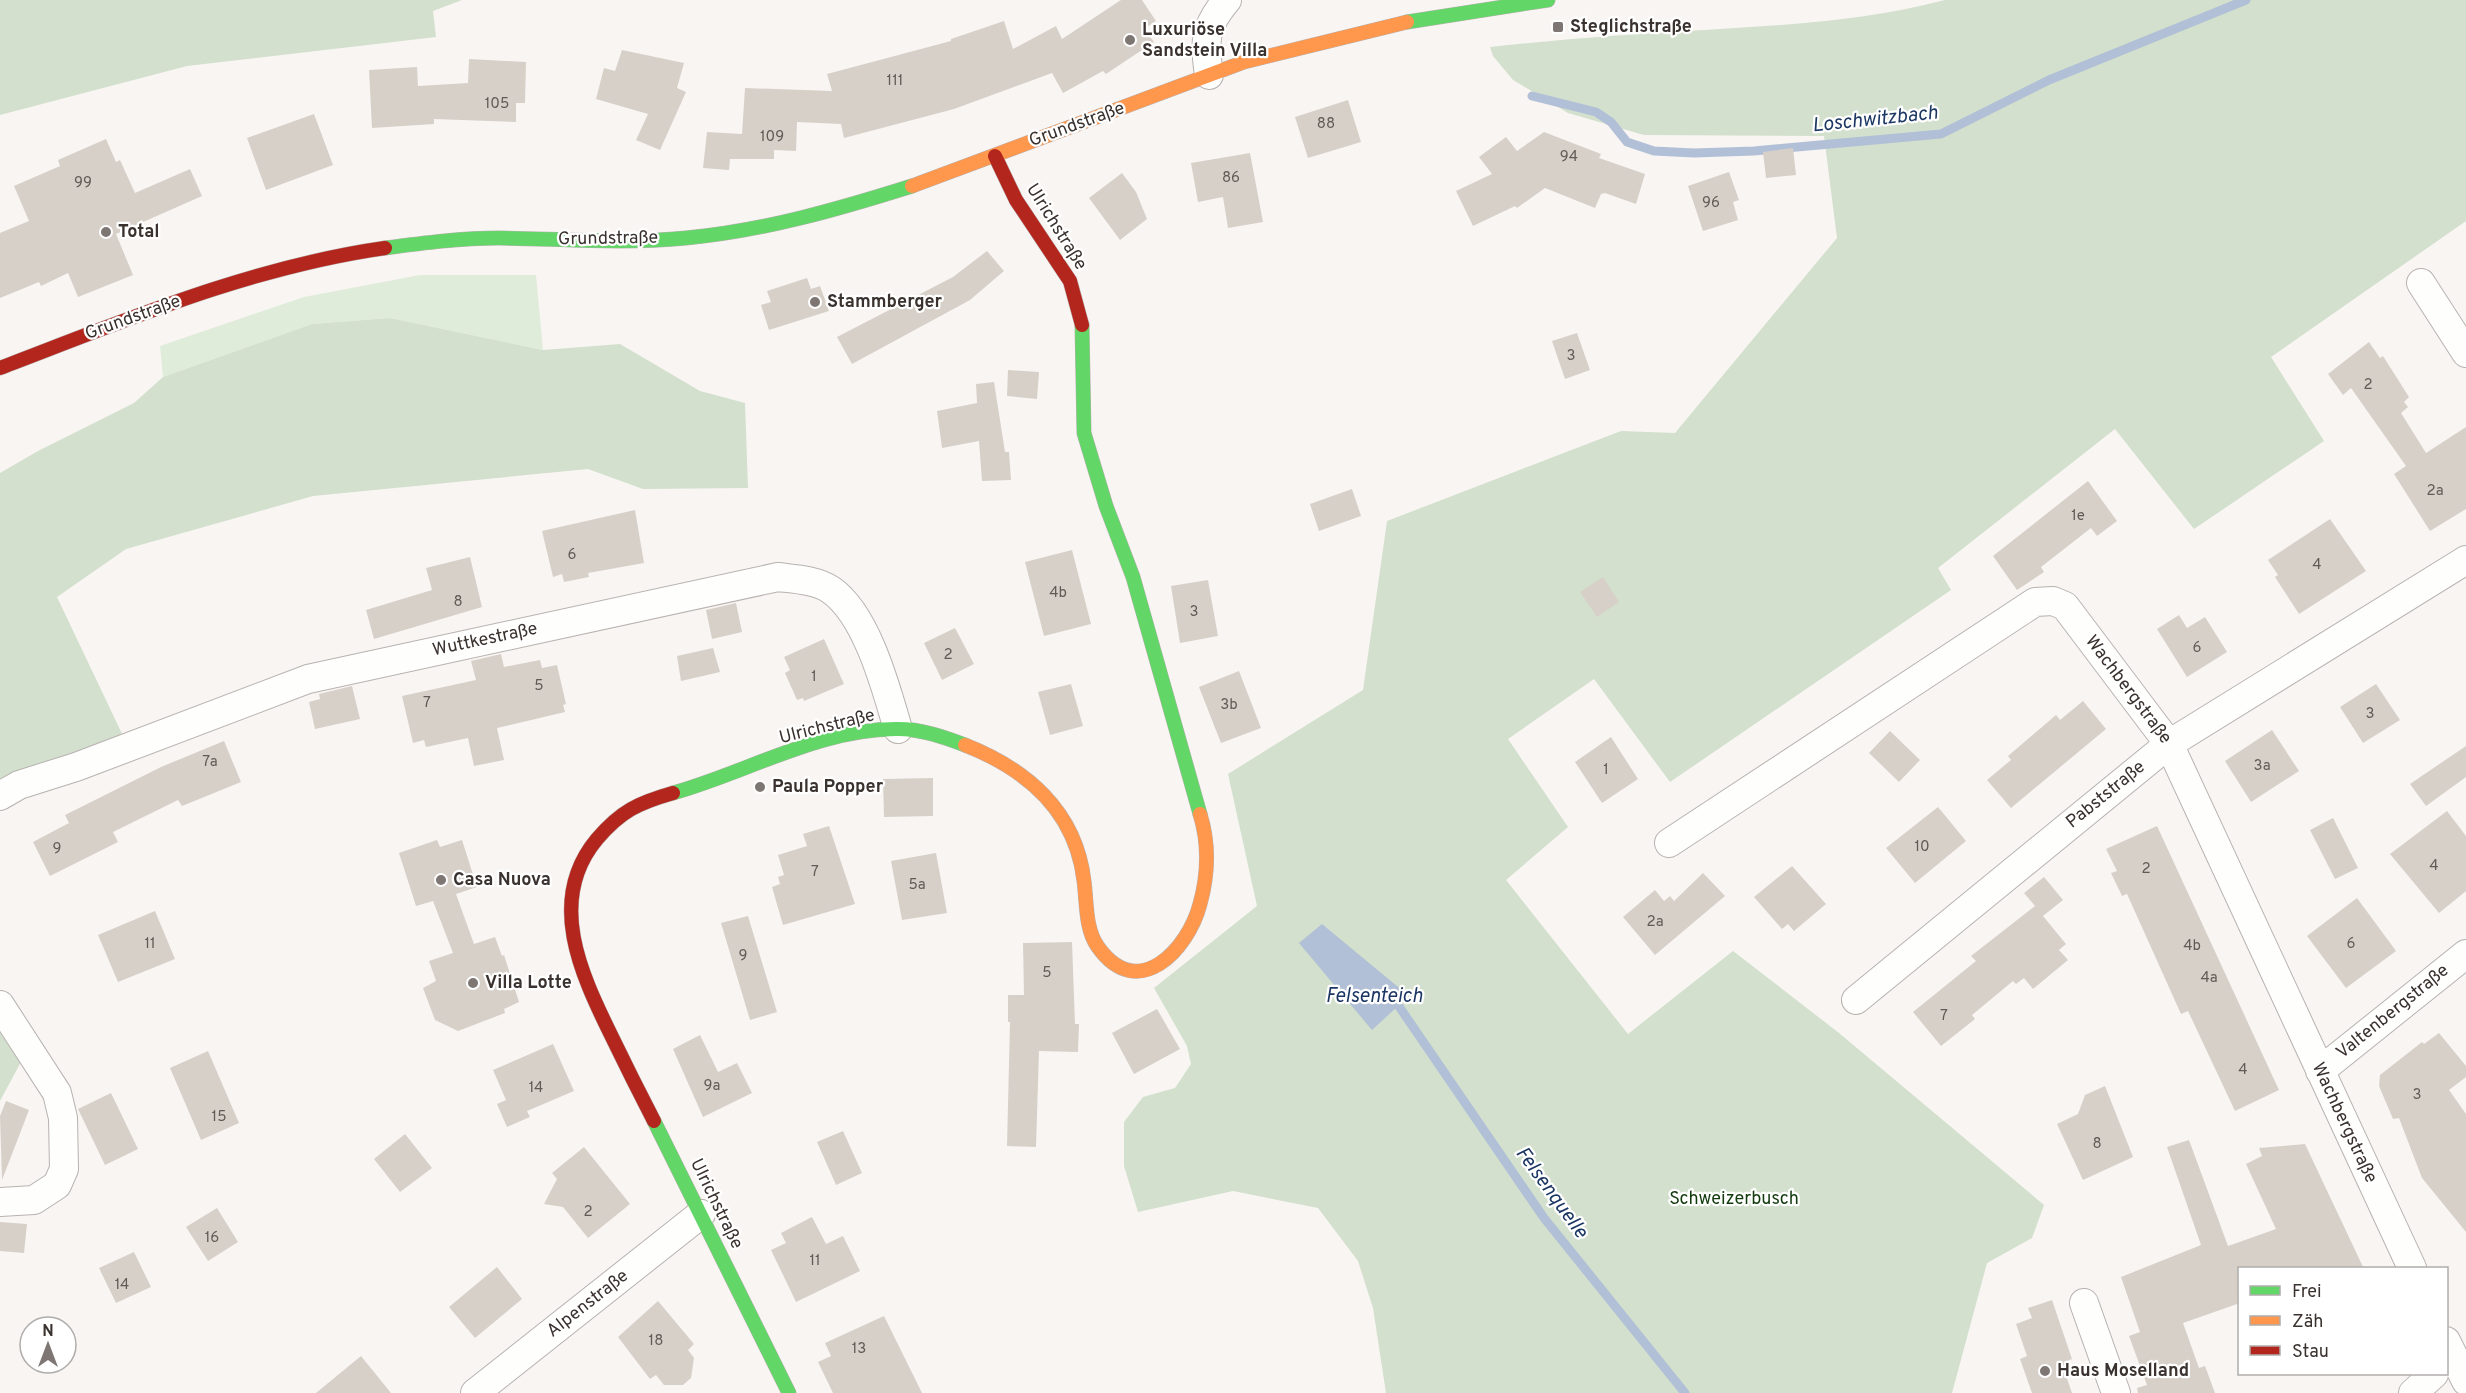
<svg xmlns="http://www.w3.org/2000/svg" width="2466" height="1393" viewBox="0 0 2466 1393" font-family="Overpass,sans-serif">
<rect width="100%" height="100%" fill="#f9f5f3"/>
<path fill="#dfecda" d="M420,275H536L543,350L390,318L312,324L163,377L160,346L304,297Z"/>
<path fill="#d2e0cd" d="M0,0H462L433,11L436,37L187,66L0,115Z
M1945,0H2466V221L2271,357L2324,441L2194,529L2115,429L1938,568L1951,590L1670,782L1594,679L1508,739L1568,827L1506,880L1628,1034L1733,951L1839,1033L2044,1205L2032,1238L1987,1263L1952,1393H1386L1373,1308L1358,1261L1318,1208L1233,1191L1138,1212L1124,1166V1122L1143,1097L1175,1088L1191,1064L1187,1046L1154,988L1257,906L1228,774L1363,690L1387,521L1621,431L1675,433L1837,238L1824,136L1644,135L1568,113L1513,80L1493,56L1490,47C1562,39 1633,34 1705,30C1786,25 1866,21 1945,0Z
M390,318L543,350L620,344L700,391L745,403L748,488L643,489L588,469L313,496L126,549L57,597L124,738L0,785V473L38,451L134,403L163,377L312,324Z
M0,1024L22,1060L0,1101Z"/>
<path fill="#b2c0d7" d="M1322,924L1409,996L1372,1030L1299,943Z"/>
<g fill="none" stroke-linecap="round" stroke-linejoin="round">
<path stroke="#b2c0d7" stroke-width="9" d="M1532,96L1596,112L1611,122L1627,142L1654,151L1694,153L1754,151L1941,134L2049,80L2246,0
M1398,1005L1544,1218L1685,1393"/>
</g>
<path fill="#d7d0c9" d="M1121,0H1142L1156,21L1144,29L1154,42L1106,74L1103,71L1063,93L1052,73L954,109L844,138L841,124L797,122L796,151L774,150V159H730L729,170L703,168L707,132L742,134L745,88L832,91L827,74L951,41V39L1004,21L1013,49L1056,26L1062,39Z
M622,50L684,63L677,88L686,92L660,150L636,140L648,114L596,99L604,68L615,71Z
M469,59L526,62L525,103H516V122L434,119V124L372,128L369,70L417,67L418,86L468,83Z
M1348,100L1361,142L1308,158L1295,117Z
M314,114L333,165L266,190L247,138Z
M1544,132L1601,154L1599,158L1645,174L1636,204L1605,193L1601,194L1595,208L1545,188L1517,208L1515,206L1473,226L1456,191L1492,174L1479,157L1506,137L1517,151Z
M106,139L116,162L120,160L135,193L190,169L202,196L116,234L133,275L78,297L68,273L41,286L39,282L0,298V233L29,221L14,186L60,166L58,160Z
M1793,148L1796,175L1766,178L1763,152Z
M1250,153L1263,222L1228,228L1223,197L1198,202L1191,163Z
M1729,172L1739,200L1733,202L1738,220L1703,231L1688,186Z
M1122,173L1136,192L1147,219L1120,240L1089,198Z
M987,251L1004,271L970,300L852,364L837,337L953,277Z
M807,278L811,289L820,286L829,311L769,330L761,305L771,302L767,291Z
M1577,333L1590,370L1565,379L1552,341Z
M2369,342L2380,358L2383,356L2409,397L2404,402L2408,407L2401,413L2426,453L2466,427V509L2430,531L2394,474L2406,466L2351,388L2343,395L2328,374Z
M1008,370L1039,372L1037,399L1007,396Z
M994,382L1005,452H1009L1011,480L982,481L979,441L942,448L937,411L977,403L976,384Z
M2088,481L2117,521L2097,536L2091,528L2041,567L2044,572L2017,590L1993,556Z
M1352,489L1361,516L1319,531L1310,504Z
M635,510L644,563L588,573L589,577L564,582L562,574L553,577L542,531Z
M2330,519L2366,571L2299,614L2275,577L2278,575L2268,560Z
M1072,550L1091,624L1044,636L1025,562Z
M470,557L482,607L374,639L366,610L432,590L426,568Z
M1603,577L1619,602L1597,617L1580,592Z
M1208,580L1218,636L1180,643L1171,586Z
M736,603L742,632L712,639L706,610Z
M2179,615L2187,628L2205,617L2227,652L2187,677L2157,629Z
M955,628L974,664L942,680L924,643Z
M824,639L844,684L804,701L803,698L797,700L785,673L790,670L784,657Z
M713,648L720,672L681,681L677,656Z
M501,654L504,667L540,660L542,668L557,665L566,704L563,705L565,712L497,728L504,760L474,766L468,738L426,747L424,740L413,743L402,696L476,680L471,661Z
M1239,671L1261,728L1221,743L1199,687Z
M1071,684L1083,726L1050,735L1038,692Z
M2376,684L2400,720L2363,743L2340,707Z
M352,686L360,719L315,729L309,702L320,699L319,694Z
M2083,701L2106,729L2011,808L1987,780L2011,760L2008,756L2042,727L2056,715L2060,720Z
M2272,730L2299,771L2251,802L2225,761Z
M1890,731L1920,760L1899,782L1869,753Z
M1611,737L1638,779L1602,803L1575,762Z
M224,741L241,782L182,806L178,800L113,832L118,842L50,876L33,842L69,823L65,815L161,767Z
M2466,746V777L2426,806L2410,784Z
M933,778V816L884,817L883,779Z
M1938,807L1966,841L1915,883L1886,848Z
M2447,811L2466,836V891L2439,913L2390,854Z
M2333,818L2358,868L2335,879L2310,830Z
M829,826L855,904L783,925L772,887L780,884L778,877L784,875L778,855L807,846L803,834Z
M2157,826L2279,1090L2235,1111L2188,1011L2181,1014L2127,894L2122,896L2111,873L2117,871L2106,849Z
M437,840L440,847L462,840L477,887L456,894L474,944L495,937L502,956L504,955L519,1002L504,1009L505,1013L458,1031L435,1020L423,988L436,981L429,961L453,953L433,901L416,906L399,853Z
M936,853L947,913L902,920L891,861Z
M1792,866L1826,904L1794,931L1788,924L1782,929L1754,897Z
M1703,873L1725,896L1655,955L1623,917L1655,890L1664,901L1670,896L1674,901Z
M2044,877L2063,900L2043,916L2066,944L2059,950L2068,960L2033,989L2024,978L2016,984L2013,981L1972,1015L1975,1019L1941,1046L1913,1012L1976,961L1971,956L2035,906L2024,893Z
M2357,898L2396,951L2346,988L2307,936Z
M155,911L175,959L118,982L98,935Z
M748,916L777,1012L750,1020L721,923Z
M1072,942L1075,1024H1079L1078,1052L1039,1051L1036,1147L1007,1146L1010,1022H1008V995H1024L1023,943Z
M1157,1009L1180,1049L1134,1074L1112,1033Z
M2439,1033L2466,1066V1077L2449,1090L2466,1114V1232L2422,1178L2399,1118L2393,1119L2379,1086L2380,1075L2422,1042L2424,1044Z
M700,1035L718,1072L737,1063L752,1093L703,1117L673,1049Z
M553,1044L574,1091L527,1111L530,1117L507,1127L497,1104L506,1100L493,1070Z
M208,1051L239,1123L201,1140L170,1068Z
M2105,1086L2133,1157L2083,1180L2057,1124L2078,1114L2085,1095Z
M111,1093L138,1149L105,1165L78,1109Z
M6,1101L29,1110L2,1180L0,1116Z
M843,1131L862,1173L836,1185L817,1142Z
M405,1134L432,1168L400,1192L374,1159Z
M2189,1140L2228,1246L2276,1229L2246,1164L2262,1156L2259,1148L2305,1144L2364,1269H2240V1303L2183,1323L2199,1368L2205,1366L2215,1393H2138L2137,1388L2147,1385L2129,1336L2140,1332L2121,1277L2201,1245L2167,1147Z
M584,1147L630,1204L588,1238L563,1207L544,1204L557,1179L552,1173Z
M217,1208L238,1242L208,1261L186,1227Z
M812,1217L826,1244L843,1236L860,1271L796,1302L771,1250L786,1243L781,1233Z
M0,1222L27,1224L24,1253L0,1251Z
M134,1252L151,1287L116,1303L99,1268Z
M497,1267L522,1299L475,1338L449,1307Z
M2052,1300L2072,1359L2067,1361L2068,1365L2063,1367L2072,1393H2032L2020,1359L2027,1356L2016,1324L2032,1318L2028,1308Z
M658,1301L694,1344L688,1350L694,1358L691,1378L683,1385H664L656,1375L650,1379L618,1337Z
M884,1316L922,1393H833L818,1362L831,1356L825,1343Z
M361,1356L391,1393H316Z"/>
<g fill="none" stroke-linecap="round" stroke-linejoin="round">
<g stroke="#b8b2b0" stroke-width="30">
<path id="street" d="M1209,75C1204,42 1204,27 1227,0
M2421,283L2466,353
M0,796L19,785L76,767L308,679L778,577C794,579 817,580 831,590C867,615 886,688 898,729
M1669,843L2035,602L2053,601L2065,606L2169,744L2412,1268
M1856,1000L2169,744L2466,560
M0,1005L57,1093L63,1118L64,1169L57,1185L34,1200L0,1202
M2320,1071L2466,954
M2084,1303L2116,1393
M2446,1341L2466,1381
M475,1393L701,1214
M2413,1393L2434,1374"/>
</g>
<g stroke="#b8b2b0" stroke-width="15">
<path id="fast" d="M1407,22L1548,0
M385,248C423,243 461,238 499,238C561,239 624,244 686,238C763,231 839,209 912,186
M1082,325L1084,433L1106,506L1133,577L1200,814
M673,793C746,773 820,728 898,729C921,729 944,737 965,745
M654,1121L789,1393"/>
</g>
<g stroke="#b8b2b0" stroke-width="15">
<path id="slow" d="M912,186L1244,62L1407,22
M965,745C1026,769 1076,811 1084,881C1087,903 1085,929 1098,947C1138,1003 1188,950 1200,904C1208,875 1209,843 1200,814"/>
</g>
<g stroke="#b8b2b0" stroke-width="15">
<path id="jam" d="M995,156L1016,200L1070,281L1082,325
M0,368C126,320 251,267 385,248
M654,1121C639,1092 625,1064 611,1035C581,974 546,900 597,839C621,811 638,803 673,793"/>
</g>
<use href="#street" stroke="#fefefd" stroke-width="28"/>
<use href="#fast" stroke="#63d668" stroke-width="14"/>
<use href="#slow" stroke="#ff974d" stroke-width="14"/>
<use href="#jam" stroke="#b3261e" stroke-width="14"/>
</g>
<g fill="#7d7673" stroke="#fff" stroke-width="2">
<rect x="1552" y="21" width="12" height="12" rx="3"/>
<circle cx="1130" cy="40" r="6"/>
<circle cx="106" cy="232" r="6"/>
<circle cx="815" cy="302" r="6"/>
<circle cx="760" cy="787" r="6"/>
<circle cx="441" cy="880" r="6"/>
<circle cx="473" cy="983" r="6"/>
<circle cx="2045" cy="1371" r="6"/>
</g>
<g text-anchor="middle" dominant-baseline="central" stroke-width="4.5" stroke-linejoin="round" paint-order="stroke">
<g font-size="15" fill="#615a55">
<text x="895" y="81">111</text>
<text x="497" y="104">105</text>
<text x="1326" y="124">88</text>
<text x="772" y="137">109</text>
<text x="1569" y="157">94</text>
<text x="1231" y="178">86</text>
<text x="83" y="183">99</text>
<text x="1711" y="203">96</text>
<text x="1571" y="356">3</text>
<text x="2368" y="385">2</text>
<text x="2435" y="491">2a</text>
<text x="2078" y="516">1e</text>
<text x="572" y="555">6</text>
<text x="2317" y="565">4</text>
<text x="1058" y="593">4b</text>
<text x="458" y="602">8</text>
<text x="1194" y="612">3</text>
<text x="2197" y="648">6</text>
<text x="948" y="655">2</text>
<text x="814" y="677">1</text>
<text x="539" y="686">5</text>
<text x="427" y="703">7</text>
<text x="1229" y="705">3b</text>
<text x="2370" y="714">3</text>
<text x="210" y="762">7a</text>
<text x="2262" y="766">3a</text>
<text x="1606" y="770">1</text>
<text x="1922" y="847">10</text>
<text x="57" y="849">9</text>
<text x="2434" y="866">4</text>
<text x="2146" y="869">2</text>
<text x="815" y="872">7</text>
<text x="917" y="885">5a</text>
<text x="1655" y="922">2a</text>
<text x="150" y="944">11</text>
<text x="2351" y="944">6</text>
<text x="2192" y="946">4b</text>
<text x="743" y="956">9</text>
<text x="1047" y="973">5</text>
<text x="2209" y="978">4a</text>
<text x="1944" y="1016">7</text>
<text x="2243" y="1070">4</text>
<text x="712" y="1086">9a</text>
<text x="536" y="1088">14</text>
<text x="2417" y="1095">3</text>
<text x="219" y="1117">15</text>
<text x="2097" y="1144">8</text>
<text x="588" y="1212">2</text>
<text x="212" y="1238">16</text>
<text x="815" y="1261">11</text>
<text x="122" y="1285">14</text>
<text x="656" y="1341">18</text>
<text x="859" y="1349">13</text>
</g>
<g font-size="18" font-weight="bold" fill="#3a322e" stroke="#fff" text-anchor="start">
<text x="1570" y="27">Steglichstraße</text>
<text x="1142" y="30">Luxuriöse<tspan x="1142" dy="21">Sandstein Villa</tspan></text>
<text x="118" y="232">Total</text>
<text x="827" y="302">Stammberger</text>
<text x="772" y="787">Paula Popper</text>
<text x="453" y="880">Casa Nuova</text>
<text x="485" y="983">Villa Lotte</text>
<text x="2057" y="1371">Haus Moselland</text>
</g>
<g font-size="18" fill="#3a322e" stroke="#fff">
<text transform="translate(1077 125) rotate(-20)">Grundstraße</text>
<text transform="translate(1056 227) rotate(58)">Ulrichstraße</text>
<text transform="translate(608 239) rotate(-1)">Grundstraße</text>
<text transform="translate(133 318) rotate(-20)">Grundstraße</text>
<text transform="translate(485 640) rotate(-12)">Wuttkestraße</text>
<text transform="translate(2128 690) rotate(53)">Wachbergstraße</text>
<text transform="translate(827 727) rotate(-14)">Ulrichstraße</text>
<text transform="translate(2106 795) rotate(-39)">Pabststraße</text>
<text transform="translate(2393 1012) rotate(-39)">Valtenbergstraße</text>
<text transform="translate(2344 1123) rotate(65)">Wachbergstraße</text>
<text transform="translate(716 1204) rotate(64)">Ulrichstraße</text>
<text transform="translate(588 1304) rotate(-38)">Alpenstraße</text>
</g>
<g font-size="18" fill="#113a0d" stroke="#fff">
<text x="1734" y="1199">Schweizerbusch</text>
</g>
<g font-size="20" font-style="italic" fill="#1c3763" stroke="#fff">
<text transform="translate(1875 120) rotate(-6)">Loschwitzbach</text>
<text x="1374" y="997">Felsenteich</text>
<text transform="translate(1551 1193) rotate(54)">Felsenquelle</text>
</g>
</g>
<rect x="2238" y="1267" width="210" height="108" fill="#ffffff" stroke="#b0adab" stroke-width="1.5"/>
<rect x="2250" y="1286" width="30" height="9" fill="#63d668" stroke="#b0adab" stroke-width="1.5"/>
<text x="2292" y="1297" font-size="18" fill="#3a322e">Frei</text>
<rect x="2250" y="1316" width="30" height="9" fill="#ff974d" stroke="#b0adab" stroke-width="1.5"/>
<text x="2292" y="1327" font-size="18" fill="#3a322e">Zäh</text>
<rect x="2250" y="1346" width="30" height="9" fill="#b3261e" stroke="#b0adab" stroke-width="1.5"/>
<text x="2292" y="1357" font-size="18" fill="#3a322e">Stau</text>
<g transform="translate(48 1345)"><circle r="28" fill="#ffffff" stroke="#b0adab" stroke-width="1.5"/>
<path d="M0-4.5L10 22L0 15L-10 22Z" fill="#7d7673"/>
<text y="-9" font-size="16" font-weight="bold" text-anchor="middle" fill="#3a322e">N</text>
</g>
</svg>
